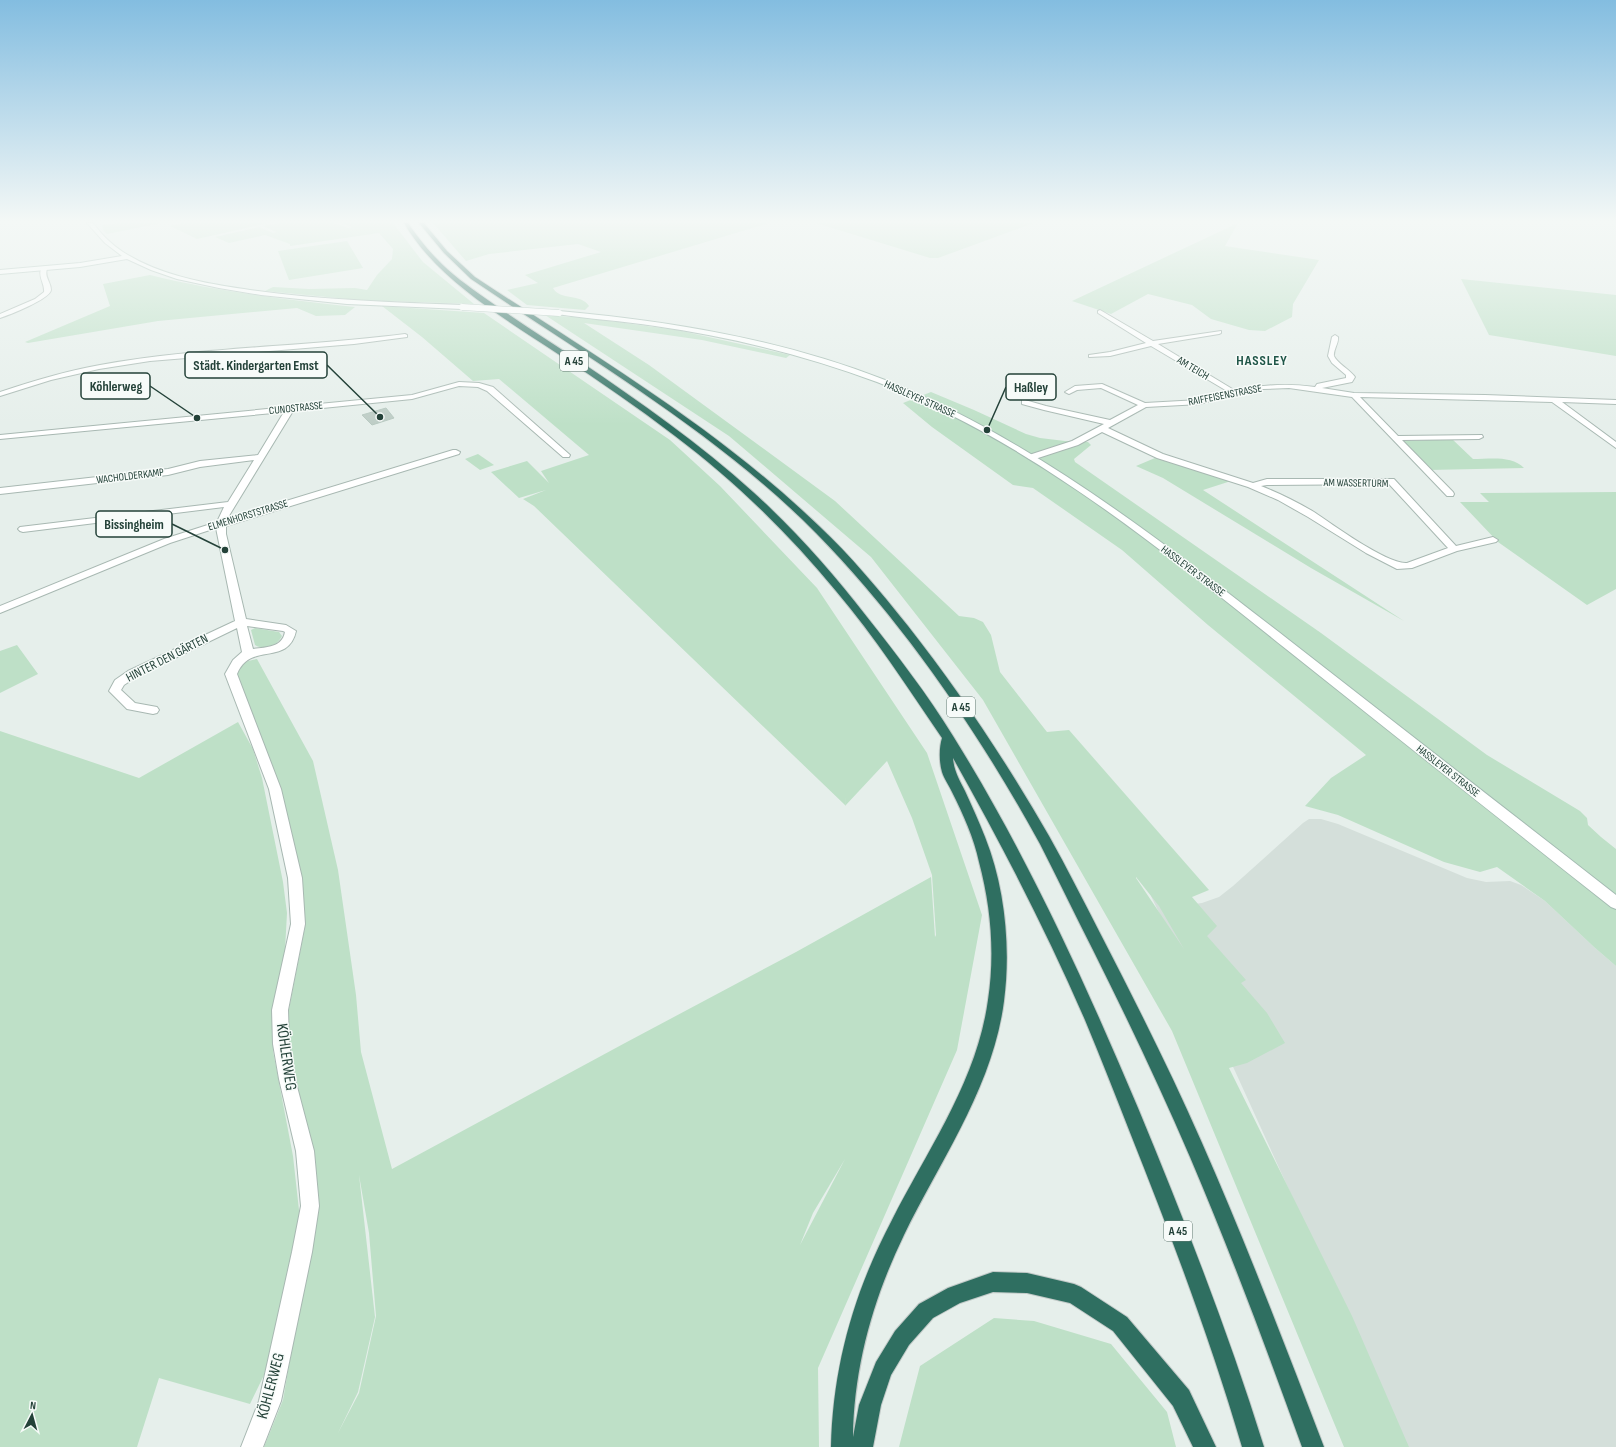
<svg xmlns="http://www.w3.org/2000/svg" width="1616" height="1447" viewBox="0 0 1616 1447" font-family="'Sofia Sans Condensed',sans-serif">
<rect width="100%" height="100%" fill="#e6efeb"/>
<path fill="#d4dfda" d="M1309,819H1321L1338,824L1467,878L1486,882L1510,881L1521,885L1545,901L1594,947L1616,966V1447H1406L1235,1071L1151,896L1187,905L1202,903L1219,897L1233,886L1303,823Z"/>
<path fill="#bee0c7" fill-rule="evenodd" d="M120,223H161L107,234L103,230L102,225Z
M183,223H268L197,239L170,226Z
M278,223H334L348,228L352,227L342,223H393L423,262L474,304L358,300L265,291L273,287L309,289L355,288L367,290L377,275L392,259L393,249L379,233L290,246V244L265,235L229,243L215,237L259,227L273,233L276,232L263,226Z
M433,223H769L553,288C560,301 581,293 589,306L585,310L527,305L507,290L538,283L525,275L601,252L578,244L489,254L466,261Z
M816,223H1034L938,258H930Z
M1238,223L1225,246L1319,260L1293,304L1292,317L1265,331L1249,330L1211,319L1192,305L1148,294L1111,314L1072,301Z
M347,241L363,268L289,280L278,251Z
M150,275C219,292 285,299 355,307L345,315L316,316L297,308L158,321L28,343L25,342L110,306L103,284Z
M1461,279L1616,295V356L1489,335Z
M382,306L484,313L670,440L720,486L817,588L927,753L982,915L957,1050L818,1368L819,1447H264L283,1400L308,1256L310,1149L289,1041V1009L305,927L275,789L236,679C239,665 243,661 257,659L313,761L338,870L356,995L361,1052L392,1169L625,1043L796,952L931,877L935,937L936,935L932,875L912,818L887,761L845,806L846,796L845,805L534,506L523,499L546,490L519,498L491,472L527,461L549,483L541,471L589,455L499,379L473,381L422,337ZM845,1159L800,1245L813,1213ZM359,1175L369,1233L376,1316L359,1393L338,1433L358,1392L375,1317Z
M545,315L587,318L677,330L790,355L786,358L702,340L584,323L649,365L835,501L959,616L974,618L983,622L991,635L1000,672L1047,732L1069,730L1209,890L1192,897L1217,926L1207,936L1246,980L1241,983L1267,1013L1285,1043L1247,1063L1229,1068L1352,1316L1409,1447H1344L1172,1031L983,700L871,557L729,436ZM1136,877L1159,906L1184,949L1136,878Z
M931,392L974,410L1026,434L1040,438L1065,441L1088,442L1091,445L1074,459L1075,462L1321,633L1487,755L1580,811L1587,818L1588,825L1601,837L1616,849V966L1594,947L1545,901L1497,867L1480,872L1444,862L1338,815L1305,806L1331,778L1366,755L1208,625L1122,550L1033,488L1013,485L932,427L903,403Z
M1452,439L1473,459C1489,459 1512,455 1524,468L1429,470L1403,443L1404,441Z
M478,454L494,465L480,470L465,459Z
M1155,458L1231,481L1203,490L1404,621L1311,568L1163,478L1136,466Z
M1616,492V589L1587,605L1498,542L1460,502H1489L1480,493Z
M255,628L279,632L282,636C277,646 265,651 255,645L251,630Z
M17,645L38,674L0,693V651Z
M238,722L253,749L262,778L283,882L287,913L285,950L272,1015L273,1051L293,1156L300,1219L279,1320L264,1375L250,1404L159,1378L137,1447H0V731L139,778Z
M994,1318L1034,1321L1111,1344L1167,1412L1176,1447H899L920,1366Z"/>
<path fill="#becdc6" stroke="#b8c9c1" d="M386,408L394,418L372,425L362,415Z"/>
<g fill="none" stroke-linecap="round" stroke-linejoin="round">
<g stroke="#a8b8b2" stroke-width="2">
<path id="minor" d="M44,267L47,269C44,277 51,282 51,290C50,299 9,315 0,318V314L35,299L44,292C45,284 38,277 41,269Z
M1100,310L1153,341L1221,331V333L1219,334L1158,344L1234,390C1264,385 1285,383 1315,387L1317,384L1346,378V375L1332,363L1328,356L1332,337L1335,335L1338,337C1339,343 1333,350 1334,356C1336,362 1350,370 1355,377L1352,382L1322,388L1354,393L1485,395L1616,400V404L1562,402L1616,442V448L1552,402L1360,397L1398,436L1482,435L1483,437L1479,439L1402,440L1453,492L1454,494L1453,496H1447L1352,397L1289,388L1263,389L1234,394L1200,404L1146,407L1108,428L1163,454L1253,483L1267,479H1394L1456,546L1493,537L1498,540L1496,542L1457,551L1412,568L1397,569L1366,553L1308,517L1278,500L1248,487L1157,458L1102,432L1078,445L1035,459H1029L1028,457L1029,455L1072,441L1104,424L1044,410L1022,404V400H1025L1046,406L1110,420L1138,405L1101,388L1077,390L1069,394L1065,392L1075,386L1102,384L1145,403L1199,400L1227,391L1151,346L1110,356L1089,357V355L1110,352L1146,343L1098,313V311ZM1389,484L1448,548L1407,563C1388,565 1332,524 1314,512C1297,502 1279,493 1261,486L1267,485Z
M405,334L407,335V337L354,344L150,361L99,369L51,380L0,396V392C33,381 66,371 100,365C200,347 304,347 405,334Z
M459,382L479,383L493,387L570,455L569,457H563L487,391L478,387L459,386L412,399L293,411L227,519L453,450H456L460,452L459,454L226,526V534L246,619L286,625L296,631C288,667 250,641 237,674L281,789L302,878L305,924L288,1010L289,1044L295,1079L314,1151L319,1206L312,1252L281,1401L263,1447H241L259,1401L292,1252L301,1206L296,1151L279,1079L273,1044L272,1010L291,924L288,878L269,789L225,674L233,660L242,652L237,628L136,677L124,685L121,690L135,703L157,707L159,710L157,713L153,714L127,709L109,691L115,680L128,671L235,621L216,528L170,543L0,613V606L164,539L217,522L224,507L23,532L20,531L18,529L20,527L228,502L254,460L200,467L168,475L0,494V488L168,469L200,461L258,455L284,412L0,439V435L412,395ZM247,626L283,631L285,632C282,648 266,647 253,649Z"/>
</g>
<g stroke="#a4bbb2" stroke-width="2">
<path id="secondary" d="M87,223H93C101,234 111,244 123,252C159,275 203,283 244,289C316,300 389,302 462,305L465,307L462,309L347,304L261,295L219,288L177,279L151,270L127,259L80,267L0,274V270L80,263L122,256L105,243Z
M559,311C670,321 780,339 885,380C1035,440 1162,542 1289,640C1398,725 1507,810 1616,895V909L1611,907C1502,821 1394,735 1286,649C1159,548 1030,441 877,382C805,355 731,337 655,326C623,321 589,319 557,314L556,313Z"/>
</g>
<g stroke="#c2cac8" stroke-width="2">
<path id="motorway" d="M404,223H408C417,236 426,248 437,259C451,274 468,286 485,298C516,320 549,341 581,362C640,402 700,444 753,492C795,530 832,572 867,617C897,655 928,695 953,736C1026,853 1084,980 1138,1108C1184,1219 1228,1331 1264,1447H1242C1211,1341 1172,1238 1131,1135C1116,1097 1101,1058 1085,1020C1046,930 1001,843 953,758C954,771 959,779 965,791C972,806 979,822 985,837C1005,887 1011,948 1004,1001C993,1087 941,1159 904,1235C873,1299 854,1366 853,1437L859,1405L876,1362L895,1331L919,1304L948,1288L993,1272L1027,1273L1074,1284L1081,1287L1127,1317L1189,1390L1216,1447H1193L1173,1406L1113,1331L1070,1303L1027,1293L993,1292L960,1303L933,1318L909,1345L891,1375L881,1405L873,1447H831C833,1365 854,1292 892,1220C928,1149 977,1081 988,1000C995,954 991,907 979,862C974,838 963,814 952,792C949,785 944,779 942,772C939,762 939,747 942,738C908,688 875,637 836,591C789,534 735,481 675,436C637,407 598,380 558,354C504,318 437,280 404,223Z
M419,223H424L447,251L475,277C593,355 716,427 819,526C851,556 880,591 908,626C960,692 1007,763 1049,836C1067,868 1084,902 1101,935C1136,1003 1171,1072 1202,1143C1246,1243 1285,1345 1324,1447H1302C1267,1350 1231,1253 1190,1157C1160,1087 1127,1018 1093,950C1075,915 1058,879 1040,844C979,733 905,624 816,533C715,431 589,359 471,279L444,253Z"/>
</g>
<use href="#minor" fill="#fff" fill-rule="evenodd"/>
<use href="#secondary" fill="#fff" fill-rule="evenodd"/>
<use href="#motorway" fill="#2f6f61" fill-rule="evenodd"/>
<g stroke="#a4bbb2" stroke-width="7" stroke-linecap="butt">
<path id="secondary-bridge" d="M462,307L559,313"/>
</g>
<use href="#secondary-bridge" stroke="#fff" stroke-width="6"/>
</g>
<linearGradient id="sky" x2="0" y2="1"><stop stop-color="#83bde0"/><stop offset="0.52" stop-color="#f4f8f6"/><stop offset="1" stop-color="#f4f8f6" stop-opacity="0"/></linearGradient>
<rect width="1616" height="425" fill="url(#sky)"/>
<g text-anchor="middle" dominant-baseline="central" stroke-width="3" stroke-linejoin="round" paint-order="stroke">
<g font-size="11" fill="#244239" stroke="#f7fbf9">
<text transform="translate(1193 368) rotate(31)">AM TEICH</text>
<text transform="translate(1225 395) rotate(-11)">RAIFFEISENSTRASSE</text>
<text transform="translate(920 399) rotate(24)">HASSLEYER STRASSE</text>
<text transform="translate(296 408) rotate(-6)">CUNOSTRASSE</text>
<text transform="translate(130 476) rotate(-7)">WACHOLDERKAMP</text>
<text transform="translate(1356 483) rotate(1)">AM WASSERTURM</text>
<text transform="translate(248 515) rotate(-17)">ELMENHORSTSTRASSE</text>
<text transform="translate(1193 571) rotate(37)">HASSLEYER STRASSE</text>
<text transform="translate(1448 771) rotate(38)">HASSLEYER STRASSE</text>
</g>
<g fill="#f7fbf9" stroke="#637a73" stroke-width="1">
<rect x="560" y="351" width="28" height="20" rx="3"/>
<rect x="947" y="697" width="28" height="20" rx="3"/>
<rect x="1164" y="1221" width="28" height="20" rx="3"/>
</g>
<g font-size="12" font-weight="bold" fill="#244239">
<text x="574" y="361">A 45</text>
<text x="961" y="707">A 45</text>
<text x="1178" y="1231">A 45</text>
</g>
<g font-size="13" fill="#244239" stroke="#f7fbf9">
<text transform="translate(167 658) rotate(-27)">HINTER DEN GÄRTEN</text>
</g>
<g font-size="14" font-weight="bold" letter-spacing="1" fill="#1f5547" stroke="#f7fbf9">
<text x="1262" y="360">HASSLEY</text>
</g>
<g font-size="16" fill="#244239" stroke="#f7fbf9">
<text transform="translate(286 1057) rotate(82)">KÖHLERWEG</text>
<text transform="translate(271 1386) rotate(-75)">KÖHLERWEG</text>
</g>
</g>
<path fill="none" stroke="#244239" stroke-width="1.5" d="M380 417L327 365M197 418L150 386M987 430L1006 387M225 550L172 524"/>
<g fill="#244239" stroke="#f7fbf9" stroke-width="1.5">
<circle cx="380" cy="417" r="4"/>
<circle cx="197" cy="418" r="4"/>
<circle cx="987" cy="430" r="4"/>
<circle cx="225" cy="550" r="4"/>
</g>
<g fill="#f7fbf9" stroke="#244239" stroke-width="1.5">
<rect x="185" y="352" width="142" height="26" rx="4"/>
<rect x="81" y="373" width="69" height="26" rx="4"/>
<rect x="1006" y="374" width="50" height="26" rx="4"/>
<rect x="96" y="511" width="76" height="26" rx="4"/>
</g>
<g font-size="14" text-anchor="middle" font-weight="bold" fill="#244239">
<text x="256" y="370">Städt. Kindergarten Emst</text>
<text x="116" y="391">Köhlerweg</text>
<text x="1031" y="392">Haßley</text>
<text x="134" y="529">Bissingheim</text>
</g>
<g transform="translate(32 1415) rotate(6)" stroke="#f7fbf9" stroke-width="3" paint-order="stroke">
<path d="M0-3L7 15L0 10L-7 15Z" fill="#244239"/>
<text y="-6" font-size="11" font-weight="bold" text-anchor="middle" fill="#244239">N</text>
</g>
</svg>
